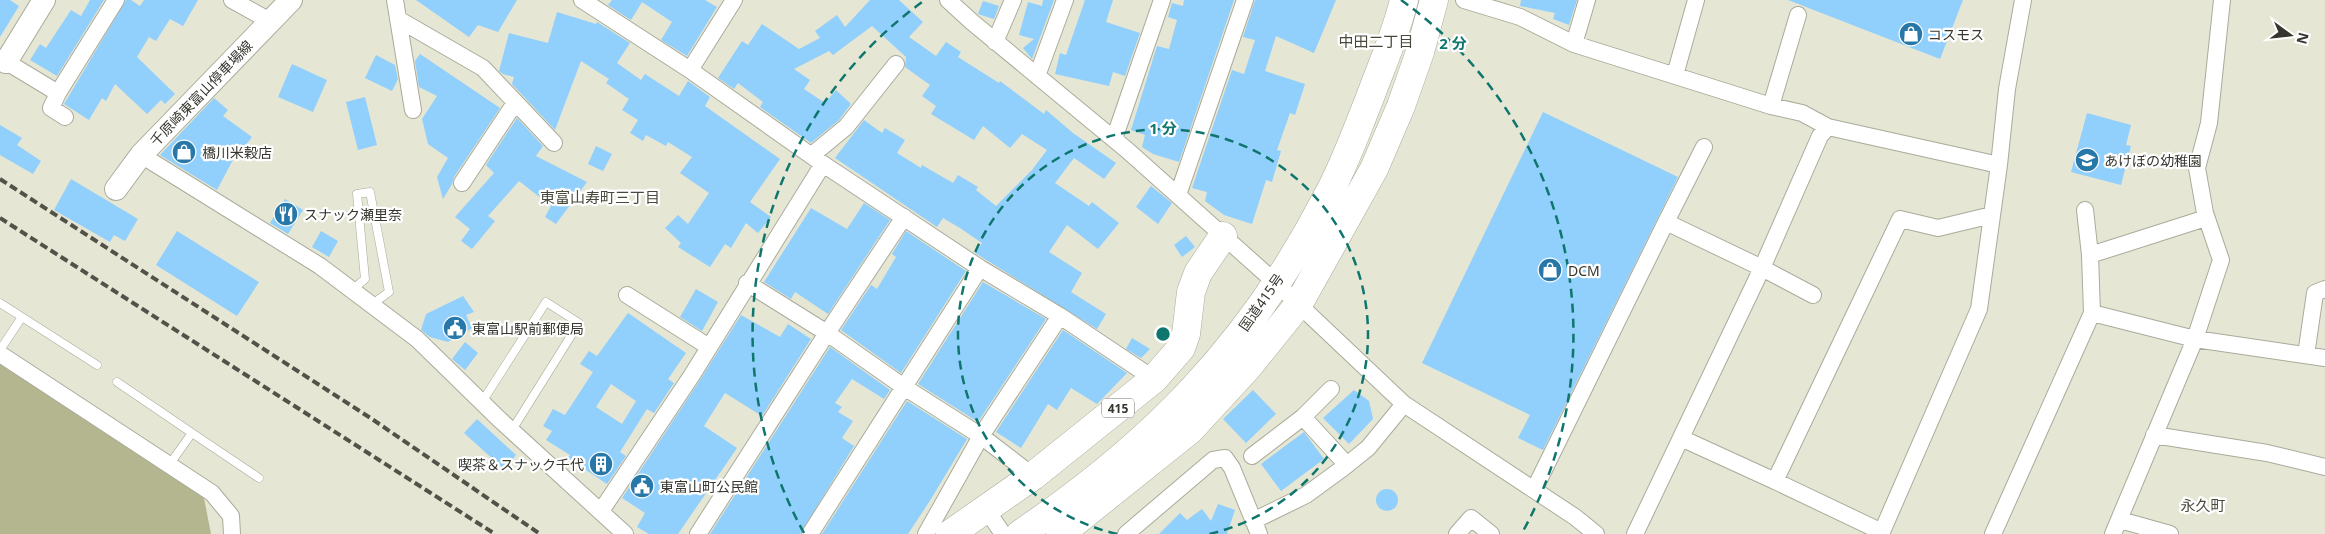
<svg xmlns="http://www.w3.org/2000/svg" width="2325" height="534" viewBox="0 0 2325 534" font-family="'Noto Sans','Noto Sans JP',sans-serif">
<rect width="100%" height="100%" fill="#e5e6d4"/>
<path fill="#b3b68e" d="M0,364L204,498L211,534H0Z"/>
<path fill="#91cffc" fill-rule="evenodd" d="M0,0H10L19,6L0,37Z
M90,0H104L57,76L30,60L40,44L46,48L71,10L81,16Z
M126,0H131L140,6L144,0H198L183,26L170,19L156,41L149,37L137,57L175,94L165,104L161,100L147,114L115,84L106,101L102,98L89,120L64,104Z
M416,0H517L498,32L478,25L469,37Z
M612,0H705L717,7L687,56L661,40L672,22L642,2L631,20L608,5Z
M870,0H899L923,22L909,37L936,56L946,42L961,52L958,57L999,83L1000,81L1044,114L1046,110L1073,133L1116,163L1104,179L1074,158L1055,183L1089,206L1092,202L1119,223L1098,249L1067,225L1049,252L1082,273L1071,292L1106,314L1097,329L975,253L982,243L960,228L943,218L937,227L835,158L864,120L882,133L885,128L905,140L897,153L921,168L922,165L953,183L958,175L978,187L976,190L996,206L1032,170L1047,150L1022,134L1010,148L983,126L974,140L931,114L936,106L922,96L930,85L905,67L906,57L872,26L833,55L829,51L794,69L810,80L804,89L825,103L836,90L851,104L839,120L811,143L760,107L763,102L738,83L734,89L718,78L742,41L748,45L762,24L799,49L820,38L815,31L837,15L845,27Z
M1043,0H1054L1032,59L1023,48L1034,39L1019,35L1028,2L1042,6Z
M1085,0H1113L1106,22L1140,33L1125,76L1113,72L1109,86L1055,74L1060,53L1066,55Z
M1184,0H1234L1179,162L1153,154L1142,147L1145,135L1131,130L1157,46L1169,49L1177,20L1168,17L1172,3L1183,6Z
M1255,0H1336L1314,53L1276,36L1265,71L1305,84L1295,115L1290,113L1277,150L1281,151L1272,182L1266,180L1252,224L1224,215L1205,201L1207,192L1192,188L1232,70L1244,74L1255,40L1243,37Z
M1521,0H1577L1569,25L1553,19L1555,13L1520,6Z
M1788,0H1963L1940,59Z
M983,1L999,6L994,19L978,14Z
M557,12L596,24L597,22L630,43L617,63L641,80L645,74L679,96L688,81L710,97L705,106L780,159L750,202L771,217L758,233L746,223L731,248L725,244L710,267L678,247L681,243L665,228L678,215L688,224L709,193L680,173L692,157L668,142L666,146L646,135L643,141L630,133L638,120L622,110L629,99L606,83L609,79L581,61L555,130L512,84L514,77L503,74L499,71L509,33L548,43Z
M420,54L500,108L454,177L452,184L443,199L437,177L448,158L428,144L422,119L437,96L419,87L415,61Z
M376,55L395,65L398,79L392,91L365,78Z
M292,64L327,80L313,112L278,97Z
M365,97L377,145L358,150L346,102Z
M214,98L228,110L223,116L252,137L239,154L237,152L217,190L160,155Z
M1543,112L1678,177L1543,450L1518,438L1530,415L1422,363Z
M2087,113L2131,125L2126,145L2131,146L2121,185L2071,172Z
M517,118L543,146L536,156L587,182L556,224L545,217L551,206L519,181L488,216L495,221L472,249L461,241L470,229L455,217L494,173L486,165Z
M0,125L22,138L17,145L41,161L33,174L0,155Z
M596,146L612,154L603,171L588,164Z
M71,179L138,219L125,241L114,235L110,242L54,210Z
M1151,186L1172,203L1158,224L1136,207Z
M285,199L303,210L288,234L270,223Z
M864,203L890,220L828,314L795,292L791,299L764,282L811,208L847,229Z
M177,231L259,282L237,316L156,265Z
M321,231L338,241L329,257L312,247Z
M906,231L966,271L901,373L841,330L871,285L877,289L896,257L892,254Z
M1186,236L1195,247L1182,257L1174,245Z
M983,282L1046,319L978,422L918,384Z
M696,289L718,302L702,331L680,317Z
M463,296L474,312L466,315L472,328L448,342L430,337L421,330L426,314Z
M628,313L686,353L668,379L674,383L654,413L647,409L620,452L626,456L607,484L568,458L570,455L546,440L552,431L543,426L553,409L565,415L593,372L580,364L589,351L597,356ZM611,384L636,401L622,424L596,407Z
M741,315L780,337L788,324L811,339L762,416L725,393L704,426L737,448L678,534H649L637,527L645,513L622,498L700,380Z
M1063,330L1127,373L1097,404L1071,388L1057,410L1048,404L1021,448L996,432Z
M1132,338L1150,349L1141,358L1126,349Z
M465,342L478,353L465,370L452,359Z
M830,347L890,390L884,399L852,379L835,403L842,407L838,412L853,421L842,438L854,446L800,534H710Z
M1253,390L1276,414L1246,443L1223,419Z
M1354,390L1369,401L1373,419L1349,444L1323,418Z
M907,401L967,439L931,499L908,534H822Z
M477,419L516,455L504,469L464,433Z
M1304,432L1324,459L1281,491L1261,464Z
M1376 500a11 11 0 1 1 22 0a11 11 0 1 1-22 0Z
M1218,504L1235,510L1227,534H1159L1180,513L1187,520L1202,509L1211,521Z"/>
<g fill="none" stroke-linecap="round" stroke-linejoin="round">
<g stroke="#aaab9a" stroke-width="9">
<path id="lane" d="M352,290L365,279L357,194L370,192L389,292L371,305
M0,303L22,317
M0,350L22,317L97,365
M117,382L192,433
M482,402L546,302L579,323L512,430
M169,465L192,433L259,478"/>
</g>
<g stroke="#aaab9a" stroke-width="18">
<path id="street" d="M232,0L270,21
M395,0L413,110
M582,0L690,70L823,164L980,268L1060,316L1154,379
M948,0L972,22L1127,150L1276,283L1404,404L1575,517L1596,534
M1464,0L1520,17L1574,44L1771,106L1802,113L1828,127L1999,165L2007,89L2023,0
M398,19L483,68L554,143
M995,42L1013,0
M1574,44L1587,0
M0,58L58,93L116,0
M690,70L734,0
M1675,75L1696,0
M1037,76L1065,0
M58,93L51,108L65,117
M1771,106L1798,15
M1114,139L1162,0
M1704,147L1666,222L1762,268L1813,295
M141,155L320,266L417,339L499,419L625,534
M812,155L846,127L896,64
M462,183L515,103
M1178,195L1245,0
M2085,210L2090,255L2206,218
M904,217L827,333L904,387L981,436L1060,316
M2090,255L2092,313
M627,295L709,347
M0,354L212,493L231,516L232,534
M2306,355L2315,293L2325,289
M1331,389L1303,417L1347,465
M2154,435L2267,453L2325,467
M1681,438L1775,481L1900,219L1938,228L1992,215
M1252,456L1303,417
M1775,481L1882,532
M1534,490L1666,222
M986,509L1003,534
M601,511L692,375L823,164
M2120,520L2170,534
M1253,521L1306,495L1343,468L1368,448L1404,404
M698,534L827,333L747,283
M810,534L980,268
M926,534L981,436L1033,476
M1126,534L1213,460L1225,458L1232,468L1259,534
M1457,534L1471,518L1491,534
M1635,534L1762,268L1820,136L1828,127
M1881,534L1979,309L1999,165
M1993,534L2092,313L2195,339L2325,358
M2113,534L2195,339L2221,260L2205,213L2197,168L2209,123L2222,0"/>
</g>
<g stroke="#aaab9a" stroke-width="24">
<path id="secondary" d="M6,62L44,0
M116,189L141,155L291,0"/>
</g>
<g stroke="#aaab9a" stroke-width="29">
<path id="highway" d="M950,534L1033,476L1154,379L1181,348L1186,334L1191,292L1198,273L1223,236
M1020,534C1082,492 1143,443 1194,388C1246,332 1292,265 1327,197C1344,166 1356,132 1369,100C1381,67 1396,34 1404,0
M1060,534L1190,430L1248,367L1298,305L1374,169L1401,106L1420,52L1434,0"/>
</g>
<use href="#lane" stroke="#fff" stroke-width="8"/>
<use href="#street" stroke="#fff" stroke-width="16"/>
<use href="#secondary" stroke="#fff" stroke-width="22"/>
<use href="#highway" stroke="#fff" stroke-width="28"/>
<path stroke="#525249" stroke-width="4" stroke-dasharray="8 4" stroke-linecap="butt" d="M0,179L372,419L540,534
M0,218L495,534"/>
</g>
<g fill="none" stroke="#0f766e" stroke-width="2.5" stroke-dasharray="9 6">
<path d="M1117 534A205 205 0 1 1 1209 534"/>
<path d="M804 533A410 410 0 0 1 925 0M1401 0A410 410 0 0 1 1522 533"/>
</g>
<defs>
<g id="shop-disc" transform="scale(1.25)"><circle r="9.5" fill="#2777a9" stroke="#fff"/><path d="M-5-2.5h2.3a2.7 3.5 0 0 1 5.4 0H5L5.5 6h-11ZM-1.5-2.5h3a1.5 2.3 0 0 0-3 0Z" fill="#fff"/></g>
<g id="school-disc" transform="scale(1.25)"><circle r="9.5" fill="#2777a9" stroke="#fff"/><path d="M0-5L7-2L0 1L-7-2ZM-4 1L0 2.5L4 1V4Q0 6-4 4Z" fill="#fff"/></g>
<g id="restaurant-disc" transform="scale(1.25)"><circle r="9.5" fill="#2777a9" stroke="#fff"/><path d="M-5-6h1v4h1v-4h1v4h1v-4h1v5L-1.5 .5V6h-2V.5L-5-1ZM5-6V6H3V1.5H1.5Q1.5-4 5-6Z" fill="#fff"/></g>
<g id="civic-disc" transform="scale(1.25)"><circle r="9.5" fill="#2777a9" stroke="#fff"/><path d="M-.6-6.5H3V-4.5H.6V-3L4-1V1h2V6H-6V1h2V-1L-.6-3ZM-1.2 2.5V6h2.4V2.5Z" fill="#fff"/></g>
<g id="building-disc" transform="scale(1.25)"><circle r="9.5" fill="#2777a9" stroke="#fff"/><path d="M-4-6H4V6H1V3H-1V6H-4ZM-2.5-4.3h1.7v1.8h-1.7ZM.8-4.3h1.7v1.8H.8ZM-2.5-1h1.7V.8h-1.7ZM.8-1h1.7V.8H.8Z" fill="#fff"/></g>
</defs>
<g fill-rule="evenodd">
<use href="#shop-disc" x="1911" y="34"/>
<use href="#shop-disc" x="184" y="152"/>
<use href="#school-disc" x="2087" y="160"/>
<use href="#restaurant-disc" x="286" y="214"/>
<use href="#shop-disc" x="1550" y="270"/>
<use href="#civic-disc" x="455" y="328"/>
<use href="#building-disc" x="601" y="464"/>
<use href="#civic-disc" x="642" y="486"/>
</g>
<g text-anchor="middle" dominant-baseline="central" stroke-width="4.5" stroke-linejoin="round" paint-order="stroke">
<rect fill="#fff" stroke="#72726d" stroke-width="1" x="1102" y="398.5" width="32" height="19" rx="4"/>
<g font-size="12" font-weight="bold" fill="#36362f">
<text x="1118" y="408">415</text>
</g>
<g font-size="14" fill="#36362f" stroke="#fff" text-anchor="start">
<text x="1928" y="34">コスモス</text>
<text x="202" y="152">橋川米穀店</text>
<text x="2104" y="160">あけぼの幼稚園</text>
<text x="304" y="214">スナック瀬里奈</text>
<text x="1568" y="270">DCM</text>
<text x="472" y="328">東富山駅前郵便局</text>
<text x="584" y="464" text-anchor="end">喫茶＆スナック千代</text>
<text x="660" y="486">東富山町公民館</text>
</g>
<g font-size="14" fill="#36362f" stroke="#fff">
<text transform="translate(201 93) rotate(-46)">千原崎東富山停車場線</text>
<text transform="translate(1261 302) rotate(-55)">国道415号</text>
</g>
<g font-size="15" fill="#494a3b" stroke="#fff">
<text x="1376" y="41">中田二丁目</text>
<text x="600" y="197">東富山寿町三丁目</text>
<text x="2203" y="505">永久町</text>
</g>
</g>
<circle cx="1163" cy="334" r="8" fill="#0f766e" stroke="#fff" stroke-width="2.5"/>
<g font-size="15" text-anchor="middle" font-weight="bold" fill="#0f766e" stroke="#fff" stroke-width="4.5" stroke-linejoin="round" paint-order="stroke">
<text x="1453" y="49">2 分</text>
<text x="1163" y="134">1 分</text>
</g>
<g transform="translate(2290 35) rotate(105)" stroke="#ffffff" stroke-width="4" paint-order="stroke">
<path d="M0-4L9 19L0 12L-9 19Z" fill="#36362f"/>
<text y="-8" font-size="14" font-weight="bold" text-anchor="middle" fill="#36362f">N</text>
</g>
</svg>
